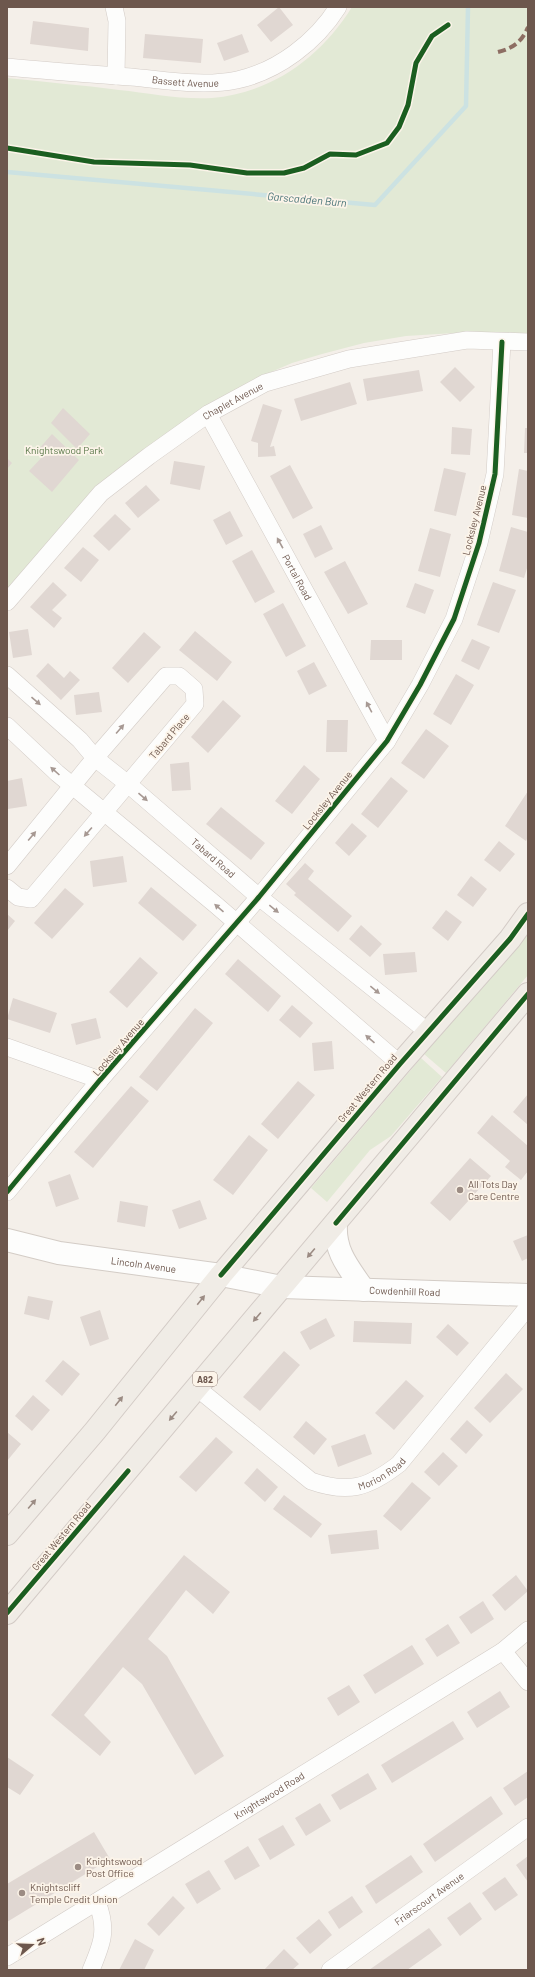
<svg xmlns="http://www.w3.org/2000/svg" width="535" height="1977" viewBox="0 0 535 1977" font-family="Barlow,sans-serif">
<rect width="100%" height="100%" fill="#f4efe9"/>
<path fill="#e2e9d5" d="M352,7H528V333L471,332L406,336L364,343L322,354L292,363L255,379L149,456L7,602V78C44,82 82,85 119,90C149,93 182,100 212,98C272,93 321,57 352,7Z
M528,929V975L446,1073L424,1054Z
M421,1058L442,1077L391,1136L370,1150L327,1202L311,1188Z"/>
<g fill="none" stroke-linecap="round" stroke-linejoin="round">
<path stroke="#cce2e2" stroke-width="4.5" d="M7,172L375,205L466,106L468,7"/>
</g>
<path fill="#e0d7d2" d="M279,7L293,25L271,42L257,25Z
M33,21L89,28L88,51L30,44Z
M145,34L203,39L201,63L143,58Z
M242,34L249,52L224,61L217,43Z
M455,367L475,387L460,402L440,382Z
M419,370L423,391L367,401L363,379Z
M350,382L357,404L301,421L294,399Z
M263,404L282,410L270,447L274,446L276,456L258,457V443L251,441Z
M63,408L90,434L77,449L51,423Z
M452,427L472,429L470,455L451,454Z
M525,428H528V453H524Z
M52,434L79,460L52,492L29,471L43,456L37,451Z
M7,458L12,463L7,469Z
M174,461L205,466L200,490L170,484Z
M290,465L313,508L293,519L270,476Z
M444,468L466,473L456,516L434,511Z
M519,469L528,471V518L512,515Z
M146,485L160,500L138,518L125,503Z
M230,511L243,536L226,545L213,520Z
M115,514L131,529L109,551L93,536Z
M321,525L333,549L315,558L303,534Z
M511,527L528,532V565L524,578L499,571Z
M430,528L451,534L440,577L418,571Z
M83,547L99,560L81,582L64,568Z
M252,550L275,592L255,603L232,561Z
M345,561L368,604L348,614L324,572Z
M53,582L67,595L52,610L62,618L54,628L30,607Z
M493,582L516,590L499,633L477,625Z
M415,583L434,590L425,614L406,607Z
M283,603L306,646L286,657L263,614Z
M28,629L32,655L13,658L9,632Z
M195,631L232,662L217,681L179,650Z
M144,632L161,647L128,683L112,668Z
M472,639L490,647L479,670L461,661Z
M371,640H402V660H370Z
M314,662L327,686L309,695L297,671Z
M48,663L64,678L70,671L80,680L61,700L36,676Z
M456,674L474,685L451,725L433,714Z
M99,692L102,712L76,715L74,695Z
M223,700L241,716L208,753L191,737Z
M327,720H348L347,752H326Z
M426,729L449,746L424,779L401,763Z
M189,762L191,790L172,791L170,764Z
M304,765L320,779L292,814L275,801Z
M391,777L408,791L378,828L361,814Z
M22,778L27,806L8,809L7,781Z
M528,791V837L526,841L505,826Z
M221,807L265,843L251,860L206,824Z
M352,823L367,836L349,856L335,843Z
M499,841L515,854L500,872L484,860Z
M123,856L127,882L93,887L90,861Z
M305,863L314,871L308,879L352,916L338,932L294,895L296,893L286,884Z
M471,876L487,889L473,907L457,895Z
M151,887L197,925L183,941L138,903Z
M65,888L84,904L52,939L34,923Z
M446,910L462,922L448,941L432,928Z
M7,914L15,921L7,931Z
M361,925L382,944L370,957L349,939Z
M415,952L417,972L385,975L383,954Z
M140,957L158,973L127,1008L109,992Z
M238,959L281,996L268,1012L225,974Z
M13,998L57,1013L50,1033L7,1019Z
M292,1005L313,1023L300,1038L279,1020Z
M195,1008L213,1023L157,1091L139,1077Z
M96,1018L101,1038L76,1045L71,1024Z
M332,1041L334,1069L314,1071L312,1043Z
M298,1081L315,1095L278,1139L261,1124Z
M131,1086L149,1101L93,1168L74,1152Z
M528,1094V1125L513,1112Z
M492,1115L528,1146V1171L521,1180L505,1167L510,1161L477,1133Z
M249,1135L268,1150L233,1195L213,1180Z
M470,1158L491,1176L450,1221L430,1203Z
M70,1174L79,1199L56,1207L48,1182Z
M200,1200L207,1219L179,1229L172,1210Z
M120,1201L148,1206L145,1227L117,1222Z
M528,1235V1258L522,1261L513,1241Z
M28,1296L53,1301L49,1320L24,1314Z
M100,1310L109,1339L90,1346L80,1317Z
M326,1318L335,1336L310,1350L300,1332Z
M354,1321L412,1323L411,1344L353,1342Z
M448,1324L469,1343L457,1356L436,1337Z
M284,1351L300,1365L260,1411L243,1397Z
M63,1360L80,1374L62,1396L45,1381Z
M506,1373L523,1389L490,1423L474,1408Z
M406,1380L424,1396L394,1430L375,1413Z
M33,1395L50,1410L32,1431L15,1416Z
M467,1420L483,1435L466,1454L450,1439Z
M306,1421L327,1439L314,1455L293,1437Z
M7,1432L21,1444L7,1461Z
M365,1434L372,1454L338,1467L331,1446Z
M216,1437L233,1452L196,1492L179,1477Z
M443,1452L458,1466L439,1486L424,1472Z
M257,1468L278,1487L265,1502L244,1483Z
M412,1482L431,1498L401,1531L383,1516Z
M284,1495L322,1524L311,1538L273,1509Z
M377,1530L379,1549L331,1554L328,1535Z
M184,1555L230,1592L213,1614L186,1590L148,1639L167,1656L224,1756L195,1775L142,1684L123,1667L84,1715L111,1742L100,1756L51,1715Z
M516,1575L528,1591L505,1611L492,1595Z
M483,1601L494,1619L471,1634L459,1617Z
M448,1624L460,1643L437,1657L425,1639Z
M412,1645L424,1664L375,1694L363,1675Z
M349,1685L360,1702L338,1716L327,1698Z
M500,1691L510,1707L477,1728L467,1712Z
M453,1721L464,1739L392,1783L381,1765Z
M7,1757L34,1775L20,1795L7,1787Z
M528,1771V1797L515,1806L503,1788Z
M368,1773L377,1789L340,1810L331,1795Z
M491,1796L503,1814L435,1862L423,1844Z
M320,1803L331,1821L306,1836L295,1818Z
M283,1825L295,1845L270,1860L258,1839Z
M94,1832L110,1859L7,1922V1884Z
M248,1846L260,1866L235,1880L224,1861Z
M411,1855L423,1872L376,1904L365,1886Z
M528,1856V1882L516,1865Z
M209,1870L221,1889L197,1904L185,1884Z
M505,1877L518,1895L495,1911L482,1893Z
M173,1896L185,1908L159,1936L147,1924Z
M352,1896L363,1912L339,1929L328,1912Z
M470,1902L482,1919L460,1936L447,1918Z
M319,1919L332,1935L310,1954L296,1938Z
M429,1928L442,1945L407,1970H369Z
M135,1939L154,1950L144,1970H119Z
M284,1949L299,1964L292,1970H264Z"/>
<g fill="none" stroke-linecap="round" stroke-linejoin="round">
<g stroke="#d3ccc7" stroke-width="18">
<g id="street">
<path d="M114,7L117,21L116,76"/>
<path id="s1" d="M7,67C48,71 90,74 131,77C165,80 203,87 237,80C278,71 316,42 338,7"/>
<path id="s2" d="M208,414L387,741"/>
<path id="s3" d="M7,602L101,493L149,456L208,414L265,383L349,359L467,340L528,342"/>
<path id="s4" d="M7,675L80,740L95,758L128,784L259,897L428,1032"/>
<path d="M7,726L57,773L216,905L400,1064"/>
<path d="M7,866L95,758L166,676H179L194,689L195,704L31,899L18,897L7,888"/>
<path d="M7,1047L100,1080"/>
<path d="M7,1192L100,1080L259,897L387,741L420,685L454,619L479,543L495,474L502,342"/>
<path id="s5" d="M197,1388L311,1481C348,1494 368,1488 399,1464L528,1307"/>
<path d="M503,1651L528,1682"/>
<path id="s6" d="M7,1957L503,1651L528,1630"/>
<path d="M91,1970C102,1944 108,1930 97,1902"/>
<path id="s7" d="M330,1970L528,1827"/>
</g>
</g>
<g stroke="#d3ccc6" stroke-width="24">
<g id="secondary">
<path d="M336,1223C334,1252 349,1268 364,1290"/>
<path id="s8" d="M7,1240L59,1253L221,1275L282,1287L528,1295"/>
</g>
</g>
<g stroke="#d3cbc6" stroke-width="24">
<path id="primary" d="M7,1534L95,1431L221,1275L400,1064L510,939L528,914
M7,1613L528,994"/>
</g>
<use href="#street" stroke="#fdfdfc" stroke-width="17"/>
<use href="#secondary" stroke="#fdfdfc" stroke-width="22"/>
<use href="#primary" stroke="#f0ece6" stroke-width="22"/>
<path stroke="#8d6e63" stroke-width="4" stroke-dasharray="8 4" stroke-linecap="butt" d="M498,52C513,48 522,42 528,27"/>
<g stroke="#fcf4e9" stroke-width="8">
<path id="cycleway" d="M7,148L94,162L190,165L247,173H284L304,168L330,154L356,155L387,143L399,127L408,105L416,63L432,36L448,25
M7,1192L100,1080L259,897L387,741L420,685L454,619L479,543L495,474L502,342
M336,1223L528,994
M221,1275L400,1064L510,939L528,914
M7,1613L128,1471"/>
</g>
<use href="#cycleway" stroke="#1b5e20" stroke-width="5"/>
</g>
<defs><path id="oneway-solid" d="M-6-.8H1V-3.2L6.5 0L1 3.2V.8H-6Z"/></defs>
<g fill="#a79993">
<use href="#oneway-solid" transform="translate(280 543) rotate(-119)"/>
<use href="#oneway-solid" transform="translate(36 701) rotate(41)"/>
<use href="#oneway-solid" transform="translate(369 707) rotate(-118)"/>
<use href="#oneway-solid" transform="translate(120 729) rotate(-49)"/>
<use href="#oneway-solid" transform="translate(55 771) rotate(-138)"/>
<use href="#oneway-solid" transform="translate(143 797) rotate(41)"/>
<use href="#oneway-solid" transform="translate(88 832) rotate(131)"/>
<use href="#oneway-solid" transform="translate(32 836) rotate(-50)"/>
<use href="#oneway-solid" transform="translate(219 908) rotate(-139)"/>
<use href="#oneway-solid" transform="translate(274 909) rotate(39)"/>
<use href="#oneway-solid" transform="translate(375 990) rotate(39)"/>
<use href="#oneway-solid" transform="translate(370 1039) rotate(-139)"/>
</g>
<g fill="#9b8b83">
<use href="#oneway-solid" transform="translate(311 1253) rotate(130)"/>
<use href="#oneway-solid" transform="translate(201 1300) rotate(-51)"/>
<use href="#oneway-solid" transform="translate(257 1317) rotate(130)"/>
<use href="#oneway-solid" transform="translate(119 1401) rotate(-51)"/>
<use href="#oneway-solid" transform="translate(173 1416) rotate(130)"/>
<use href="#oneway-solid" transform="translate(32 1504) rotate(-50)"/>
</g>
<g fill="#9c8c84" stroke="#fcf4e9" stroke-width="1.5">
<circle cx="460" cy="1190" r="4"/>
<circle cx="78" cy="1867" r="4"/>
<circle cx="22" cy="1893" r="4"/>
</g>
<g text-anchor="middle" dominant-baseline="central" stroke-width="3.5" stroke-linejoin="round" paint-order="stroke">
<rect fill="#fcf4e9" stroke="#98867c" stroke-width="1" x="193" y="1372" width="24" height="14" rx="3"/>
<g font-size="9" font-weight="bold" fill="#6d574d">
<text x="205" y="1379">A82</text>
</g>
<g font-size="10" fill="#6d574d" stroke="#fcf4e9">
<text stroke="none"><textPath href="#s1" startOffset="179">Bassett Avenue</textPath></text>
<text stroke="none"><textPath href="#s3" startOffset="305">Chaplet Avenue</textPath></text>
<text transform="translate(474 520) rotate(-76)">Locksley Avenue</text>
<text stroke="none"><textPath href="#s2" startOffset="186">Portal Road</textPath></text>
<text transform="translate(169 736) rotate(-50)">Tabard Place</text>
<text transform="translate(327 800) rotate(-51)">Locksley Avenue</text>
<text stroke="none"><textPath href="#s4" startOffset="276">Tabard Road</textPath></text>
<text transform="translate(118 1047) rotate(-49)">Locksley Avenue</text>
<text transform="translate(367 1088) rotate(-50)">Great Western Road</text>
<text stroke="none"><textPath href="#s8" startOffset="139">Lincoln Avenue</textPath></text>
<text stroke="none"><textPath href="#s8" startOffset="402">Cowdenhill Road</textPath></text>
<text stroke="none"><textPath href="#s5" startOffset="222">Morion Road</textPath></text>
<text transform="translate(61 1536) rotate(-50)">Great Western Road</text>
<text stroke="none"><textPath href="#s6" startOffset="308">Knightswood Road</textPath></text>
<text stroke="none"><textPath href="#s7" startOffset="122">Friarscourt Avenue</textPath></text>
</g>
<g font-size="10" fill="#5a784a" stroke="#fcf4e9">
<text x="64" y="450">Knightswood Park</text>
</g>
<g font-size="10" fill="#6d574d" stroke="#fcf4e9" text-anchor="start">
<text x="468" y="1184">All Tots Day<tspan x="468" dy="12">Care Centre</tspan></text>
<text x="86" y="1861">Knightswood<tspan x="86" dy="12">Post Office</tspan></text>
<text x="30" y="1887">Knightscliff<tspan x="30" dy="12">Temple Credit Union</tspan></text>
</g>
<g font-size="11" font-style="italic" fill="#477377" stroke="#fcf4e9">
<text transform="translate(307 199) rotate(5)">Garscadden Burn</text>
</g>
</g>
<rect width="535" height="1977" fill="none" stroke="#6d574d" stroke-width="16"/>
<g transform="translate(32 1945) rotate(71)" stroke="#fcf4e9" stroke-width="3" paint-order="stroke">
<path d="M0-3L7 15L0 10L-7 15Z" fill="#6d574d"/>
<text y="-6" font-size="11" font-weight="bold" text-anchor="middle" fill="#6d574d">N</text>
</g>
</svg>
